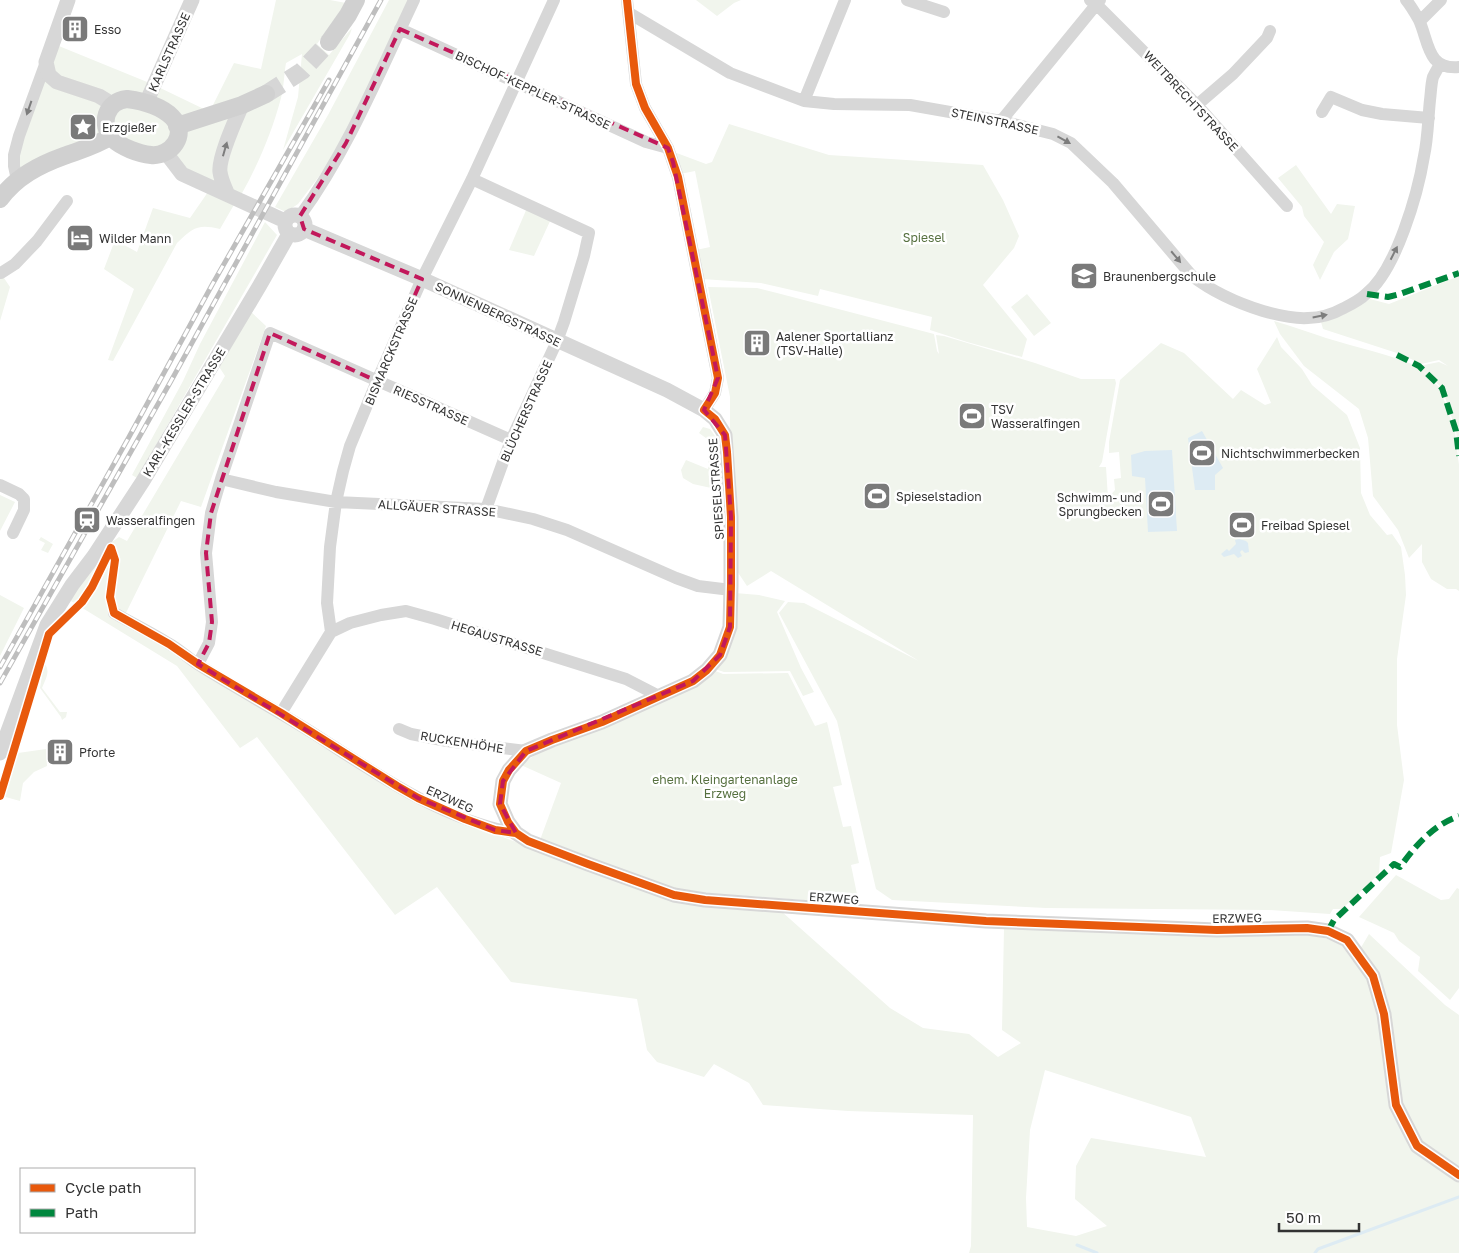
<svg xmlns="http://www.w3.org/2000/svg" width="1459" height="1253" viewBox="0 0 1459 1253" font-family="'Golos Text',sans-serif">
<rect width="100%" height="100%" fill="#fff"/>
<path fill="#f1f5ed" fill-rule="evenodd" d="M276,0H330L346,3L317,44L329,55L352,28L350,34L283,150L298,97L302,54L286,63C284,74 284,87 281,98C272,132 258,165 241,195L145,150L114,138L18,177L19,145L54,44L152,84L208,111L211,109L234,63L261,69Z
M389,0H412L345,142L298,204L286,212L275,207L328,115Z
M696,0H741L734,3L717,16Z
M729,124L829,155L983,165L1003,200L1019,236L1014,248L983,285L1027,339L1022,357L967,342L930,330L932,317L820,289L818,296L761,283L702,279L696,250L710,247L695,171L680,174L674,152L706,164L712,162Z
M1296,165L1331,214L1337,204L1355,206L1348,239L1334,252L1320,280L1313,265L1324,242L1304,216L1302,207L1278,178Z
M208,192L235,203L220,229C198,224 194,227 177,243L113,361L108,360L134,289L104,269L115,240L137,252L153,208L190,218Z
M527,208L551,219L534,256L509,250Z
M265,222L277,235L137,478L132,475L183,381L200,344Z
M0,272L10,287L0,321Z
M1459,276V456L1456,431L1442,388L1421,369L1440,388L1455,432L1459,465V591L1456,589H1447L1431,579L1422,562V544L1409,558L1398,530L1373,496L1368,438L1359,409L1304,366L1280,334L1274,321C1292,326 1308,332 1326,338C1358,348 1390,354 1421,368L1419,366L1439,362L1448,366L1439,360L1421,364L1403,355L1323,329L1321,322L1343,315L1370,299L1389,304Z
M708,287L757,288L777,293L934,334L937,351L939,354L936,335L944,336L1035,363L1081,379H1115L1116,383L1102,462L1099,467H1106L1108,498L1115,490L1114,479L1121,478L1119,452L1109,453V442L1120,380L1161,343L1184,353L1233,399L1241,390L1265,405L1271,403L1257,369L1277,337L1281,347L1302,369L1312,385L1347,415L1360,448L1361,493L1370,515L1387,535L1392,534L1401,547L1405,575L1406,595L1397,659V725L1404,780L1391,853L1380,857L1379,874L1342,909H1333L1330,914L1269,910L1046,908L892,900L876,889L837,721L779,613L788,602L804,603L919,661L771,571L747,586L737,571L730,432V397Z
M1027,294L1051,323L1034,336L1011,307Z
M249,310L266,326L201,507L181,501L123,619L465,823L642,889L781,911L890,1008L923,1028L969,1034L998,1057L1021,1043L1002,1030L1004,928L1312,935L1339,942L1353,961L1369,934L1445,1005L1459,1015V1253H969L971,1246L973,1115L848,1111L763,1105L749,1083L714,1064L704,1077L657,1062L647,1050L637,999L511,982L437,887L395,915L257,737L240,748L177,666L66,598L109,544L119,537L127,541L225,376L216,362ZM1045,1070L1191,1117L1206,1157L1091,1138L1076,1166L1075,1199L1107,1226L1076,1236L1027,1227L1026,1198L1030,1130Z
M703,427L710,429L720,443L725,491L693,484L683,478L681,470L686,460L708,469L710,441L699,433Z
M0,495L15,502L0,531Z
M41,537L53,544L48,553L41,550L45,543L39,540Z
M735,593L759,595L785,601L777,612L801,668L814,692L803,696L790,671L724,672L715,669Z
M0,595L24,608L0,656Z
M44,663C51,671 46,678 42,688L60,712H67L66,717L62,720L61,717L40,688Z
M713,670L723,674L788,673L815,726L827,722L842,785L833,787L843,827L851,826L859,863L851,865L859,904L676,891L540,840L561,783L521,765L552,743Z
M46,749L47,766L34,772L23,783L20,801L2,796L18,753Z
M1396,875L1441,900L1449,899L1457,888L1459,889V988L1450,1000L1418,971L1420,957L1399,941L1394,933L1359,917Z"/>
<path fill="#ddebf3" d="M1202,431L1223,468L1215,475V490H1195L1188,438Z
M1172,450L1177,531L1148,532L1145,478L1132,476L1131,455L1145,451Z
M1239,539L1246,541L1248,543L1249,552L1245,553L1242,550L1240,552L1242,556L1238,558L1234,554L1224,557L1221,554L1227,549L1229,551L1236,544L1235,540Z"/>
<g fill="none" stroke-linecap="round" stroke-linejoin="round">
<path stroke="#ddebf3" stroke-width="3" d="M1077,1245L1097,1253
M1315,1253L1318,1249L1459,1197"/>
<path stroke="#d6d6d6" stroke-width="18" stroke-dasharray="18 9" stroke-linecap="butt" d="M266,94L302,71L329,42"/>
<path stroke="#d7d7d7" stroke-width="12" d="M627,0L636,84L645,108L668,148L678,177L718,378L715,393L704,410
M907,0L944,12
M1090,0L1097,5L1197,105L1287,206
M1406,0C1411,6 1415,13 1419,20C1429,42 1427,70 1459,67
M629,13L730,73L804,101L834,104L910,105L1001,121L1053,134L1071,143L1113,183L1192,276C1213,292 1237,303 1263,311C1277,315 1293,319 1308,318C1320,318 1333,314 1344,308C1352,304 1360,300 1366,294C1396,271 1418,193 1424,156C1428,138 1428,119 1430,100C1431,93 1431,84 1433,77C1435,73 1438,68 1440,64
M1420,21L1441,0
M400,29L646,142L668,148
M804,101L845,0
M1197,105L1233,74L1267,38L1270,31
M1322,112L1331,97L1362,110L1382,114L1429,118
M1001,121L1100,0
M472,179L589,233L584,256L564,322L557,341L511,440L486,509
M17,180L14,166V155L19,136L46,62
M300,216C348,150 379,74 414,0
M1,273L15,264L37,241L67,201
M221,479L276,492L336,502L486,509L533,519L567,530L676,578L698,586L731,590
M0,485L19,494L24,499V510L13,533
M114,613C132,623 150,632 168,643C179,649 188,658 199,665C237,689 278,711 316,735C378,775 442,820 516,833
M331,632L350,623L381,615L406,611L435,619L626,679L659,696
M198,664L209,643L212,622L206,553L211,513L221,479L270,333L511,440
M281,713L331,632L327,603L330,547L336,502L343,471L350,446L377,381L422,279L472,179L554,0
M399,729L411,734L447,741L526,751"/>
<path stroke="#d7d7d7" stroke-width="15" d="M68,0L46,62L49,75L57,82L99,96L112,104
M146,103L192,0
M166,153L182,174L285,221
M228,195C225,188 221,180 220,172C218,158 236,119 242,105
M285 225a10 10 0 1 1 20 0a10 10 0 1 1-20 0Z
M304,229L422,279L667,390L704,410L715,419L725,435L731,517V585L730,627L720,655L707,670L693,681L602,722L552,740L526,751L509,770L503,781L500,804L508,822L516,833L528,841L588,864L674,895L705,900L986,921L1217,930L1307,928L1328,931L1347,940L1373,976L1384,1014L1396,1105L1417,1146L1459,1175
M0,753L47,625L72,585L94,556L143,481L260,285L289,234"/>
<path stroke="#d0d0d0" stroke-width="18" d="M329,42L348,15L356,0
M127,99C142,101 161,106 172,117C189,134 171,157 151,155C139,154 121,147 113,139C99,124 106,101 127,99Z
M177,126L242,105L266,94
M0,199C16,177 39,165 64,156C80,150 96,146 111,136"/>
<g stroke="#bebebe" stroke-width="5">
<path id="rail" d="M0,667L129,437L212,285L329,80
M0,683L171,381L381,0"/>
</g>
<use href="#rail" stroke="#fff" stroke-width="3" stroke-dasharray="9" stroke-linecap="butt"/>
<path stroke="#00873e" stroke-width="6" stroke-dasharray="12 6" stroke-linecap="butt" d="M1367,294L1388,297L1400,294L1459,273
M1397,355L1419,366L1442,388L1456,431L1459,456
M1328,931L1334,920L1394,864L1400,867C1416,845 1433,825 1459,816"/>
<g stroke="#fff" stroke-width="11">
<path id="cycleway" d="M111,548L115,560L110,597L114,613L169,644L198,664L281,713L397,786L418,798L465,819L495,830L516,833L528,841L588,864L674,895L705,900L986,921L1217,930L1307,928L1328,931L1347,940L1373,976L1384,1014L1396,1105L1417,1146L1459,1175
M0,796L49,634L82,602L92,587L111,548
M516,833L508,822L500,804L503,781L509,770L526,751L552,740L602,722L693,681L707,670L720,655L730,627L731,585V517L727,452L725,435L715,419L704,410L715,393L718,378L678,177L668,148L645,108L636,84L627,0"/>
</g>
<use href="#cycleway" stroke="#e8590c" stroke-width="8"/>
</g>
<defs><path id="oneway-solid" d="M-6-.8H1V-3.2L6.5 0L1 3.2V.8H-6Z" transform="scale(1.25)"/></defs>
<g fill="#7d7d7d">
<use href="#oneway-solid" transform="translate(29 108) rotate(109)"/>
<use href="#oneway-solid" transform="translate(1064 140) rotate(29)"/>
<use href="#oneway-solid" transform="translate(225 149) rotate(-74)"/>
<use href="#oneway-solid" transform="translate(1394 253) rotate(-63)"/>
<use href="#oneway-solid" transform="translate(1176 257) rotate(50)"/>
<use href="#oneway-solid" transform="translate(1320 316) rotate(-11)"/>
</g>
<path fill="none" stroke="#c2185b" stroke-width="4" stroke-dasharray="10 6" stroke-linejoin="round" d="M400,29L668,148L673,162L718,378L704,410L725,435L731,517L730,627L720,655L693,681L526,751L503,781L500,804L516,833L495,830L418,798L198,664L209,643L212,622L206,553L211,513L270,333L377,381L422,279L304,229L300,216L346,143Z"/>
<defs>
<g id="building-square" transform="scale(1.4375)"><rect x="-9" y="-9" width="18" height="18" rx="4" fill="#7a7a7a" stroke="#fff"/><path d="M-4-6H4V6H1V3H-1V6H-4ZM-2.5-4.3h1.7v1.8h-1.7ZM.8-4.3h1.7v1.8H.8ZM-2.5-1h1.7V.8h-1.7ZM.8-1h1.7V.8H.8Z" fill="#fff"/></g>
<g id="sight-square" transform="scale(1.4375)"><rect x="-9" y="-9" width="18" height="18" rx="4" fill="#7a7a7a" stroke="#fff"/><path d="M0-6L1.8-2.2L6-1.7L2.9 1.2L3.7 5.4L0 3.3L-3.7 5.4L-2.9 1.2L-6-1.7L-1.8-2.2Z" fill="#fff"/></g>
<g id="hotel-square" transform="scale(1.4375)"><rect x="-9" y="-9" width="18" height="18" rx="4" fill="#7a7a7a" stroke="#fff"/><path d="M-6-4.5h1.5V1H6V5H4.5V3h-9V5H-6ZM-4 0a1.8 1.8 0 1 1 3.6 0ZM.5 0V-2.5h3Q6-2.5 6 0Z" fill="#fff"/></g>
<g id="school-square" transform="scale(1.4375)"><rect x="-9" y="-9" width="18" height="18" rx="4" fill="#7a7a7a" stroke="#fff"/><path d="M0-5L7-2L0 1L-7-2ZM-4 1L0 2.5L4 1V4Q0 6-4 4Z" fill="#fff"/></g>
<g id="stadium-square" transform="scale(1.4375)"><rect x="-9" y="-9" width="18" height="18" rx="4" fill="#7a7a7a" stroke="#fff"/><path d="M0-5a6.5 5 0 1 0 0 10a6.5 5 0 1 0 0-10ZM-3.5-1.8h7v3.6h-7Z" fill="#fff"/></g>
<g id="station-square" transform="scale(1.4375)"><rect x="-9" y="-9" width="18" height="18" rx="4" fill="#7a7a7a" stroke="#fff"/><path d="M-3-6H3Q5-6 5-4V2Q5 4 3 4L4.5 6H3L1.5 4h-3L-3 6H-4.5L-3 4Q-5 4-5 2V-4Q-5-6-3-6ZM-3.5-4v3h7v-3ZM-3.5 1v1.5H-2V1ZM2 1v1.5H3.5V1Z" fill="#fff"/></g>
</defs>
<g fill-rule="evenodd">
<use href="#building-square" x="75" y="29"/>
<use href="#sight-square" x="83" y="127"/>
<use href="#hotel-square" x="80" y="238"/>
<use href="#school-square" x="1084" y="276"/>
<use href="#building-square" x="757" y="343"/>
<use href="#stadium-square" x="972" y="416"/>
<use href="#stadium-square" x="1202" y="453"/>
<use href="#stadium-square" x="877" y="496"/>
<use href="#stadium-square" x="1161" y="504"/>
<use href="#station-square" x="87" y="520"/>
<use href="#stadium-square" x="1242" y="525"/>
<use href="#building-square" x="60" y="752"/>
</g>
<g text-anchor="middle" dominant-baseline="central" stroke-width="5" stroke-linejoin="round" paint-order="stroke">
<g font-size="12" fill="#333" stroke="#fff" text-anchor="start">
<text x="94" y="29">Esso</text>
<text x="102" y="127">Erzgießer</text>
<text x="99" y="238">Wilder Mann</text>
<text x="1103" y="276">Braunenbergschule</text>
<text x="776" y="336">Aalener Sportallianz<tspan x="776" dy="14">(TSV-Halle)</tspan></text>
<text x="991" y="409">TSV<tspan x="991" dy="14">Wasseralfingen</tspan></text>
<text x="1221" y="453">Nichtschwimmerbecken</text>
<text x="896" y="496">Spieselstadion</text>
<text x="1142" y="497" text-anchor="end">Schwimm- und<tspan x="1142" dy="14">Sprungbecken</tspan></text>
<text x="106" y="520">Wasseralfingen</text>
<text x="1261" y="525">Freibad Spiesel</text>
<text x="79" y="752">Pforte</text>
</g>
<g font-size="12" fill="#333" stroke="#fff">
<text transform="translate(169 52) rotate(-66)">KARLSTRASSE</text>
<text transform="translate(533 90) rotate(25)">BISCHOF-KEPPLER-STRASSE</text>
<text transform="translate(1191 101) rotate(47)">WEITBRECHTSTRASSE</text>
<text transform="translate(995 121) rotate(12)">STEINSTRASSE</text>
<text transform="translate(498 314) rotate(25)">SONNENBERGSTRASSE</text>
<text transform="translate(391 351) rotate(-67)">BISMARCKSTRASSE</text>
<text transform="translate(431 405) rotate(24)">RIESSTRASSE</text>
<text transform="translate(526 411) rotate(-66)">BLÜCHERSTRASSE</text>
<text transform="translate(184 412) rotate(-59)">KARL-KESSLER-STRASSE</text>
<text transform="translate(716 489) rotate(-94)">SPIESELSTRASSE</text>
<text transform="translate(437 508) rotate(4)">ALLGÄUER STRASSE</text>
<text transform="translate(497 638) rotate(17)">HEGAUSTRASSE</text>
<text transform="translate(462 742) rotate(9)">RUCKENHÖHE</text>
<text transform="translate(450 799) rotate(24)">ERZWEG</text>
<text transform="translate(834 898) rotate(4)">ERZWEG</text>
<text transform="translate(1237 918) rotate(-1)">ERZWEG</text>
</g>
<g font-size="12" fill="#56703f" stroke="#fff">
<text x="924" y="237">Spiesel</text>
<text x="725" y="779">ehem. Kleingartenanlage<tspan x="725" dy="14">Erzweg</tspan></text>
</g>
</g>
<rect x="20" y="1168" width="175" height="65" fill="#ffffff" stroke="#adadad"/>
<rect x="30" y="1184" width="25" height="8" fill="#e8590c" stroke="#adadad"/>
<text x="65" y="1193" font-size="15" fill="#333333">Cycle path</text>
<rect x="30" y="1209" width="25" height="8" fill="#00873e" stroke="#adadad"/>
<text x="65" y="1218" font-size="15" fill="#333333">Path</text>
<path d="M1279 1223v8h80v-8" fill="none" stroke="#333333" stroke-width="2.5"/>
<text x="1286" y="1223" font-size="15" fill="#333333" stroke="#ffffff" stroke-width="4" paint-order="stroke">50 m</text>
</svg>
